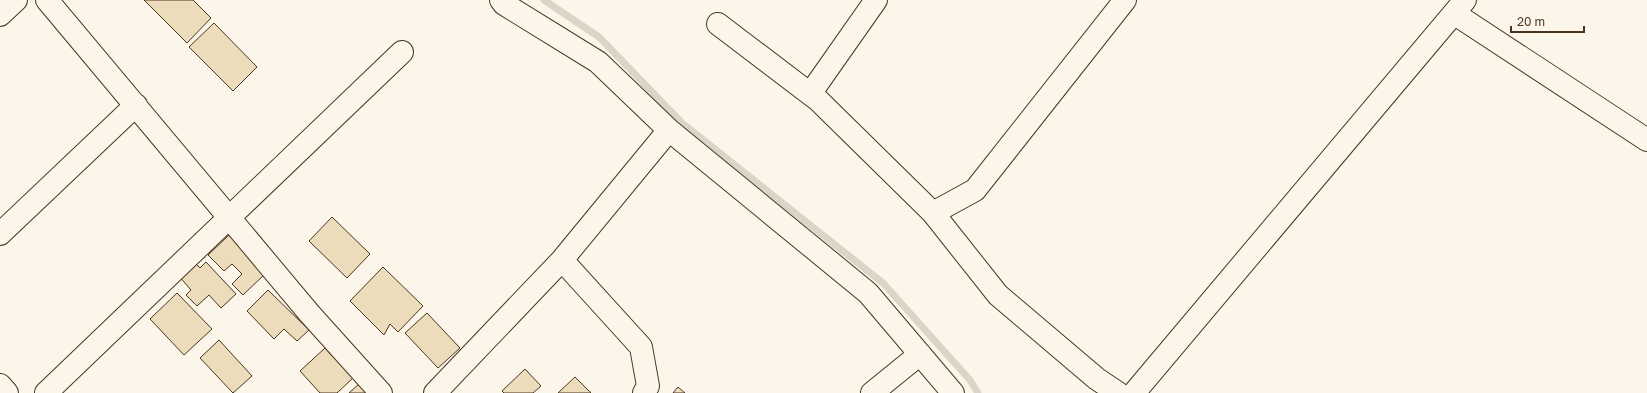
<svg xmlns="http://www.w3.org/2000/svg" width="1647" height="393" viewBox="0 0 1647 393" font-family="'Golos Text',sans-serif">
<rect width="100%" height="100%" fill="#fbf6e9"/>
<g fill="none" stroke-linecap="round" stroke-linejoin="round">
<path stroke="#dcd4c6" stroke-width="7" d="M544,0L599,37L682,123L883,283L970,380L978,393"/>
</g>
<path fill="#ecdcbc" stroke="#4a3520" d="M144,0H193L211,18L187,43Z
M214,23L257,67L233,91L189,47Z
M332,217L370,254L347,278L309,241Z
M229,235L267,272L243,295L232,284L242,274L232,264L224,271L208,255Z
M193,261L200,268L206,262L236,294L221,308L209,295L197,306L186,295L191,290L178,275Z
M383,267L423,306L398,332L390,324L384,335L350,301Z
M268,290L309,330L297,341L284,329L274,339L247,311Z
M177,293L212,329L184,355L150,319Z
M427,313L460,348L438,368L405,333Z
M219,340L252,376L233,393L200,358Z
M325,348L353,378L337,393H320L300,371Z
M525,369L541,386L533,393H504L502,391Z
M575,377L591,393H558Z
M360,383L369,393H349Z
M678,387L685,393H673Z"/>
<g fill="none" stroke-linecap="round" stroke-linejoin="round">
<g stroke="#4a3520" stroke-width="24">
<path id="street" d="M47,0L309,313L381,393
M501,0L504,4L598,62L669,130L868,293L953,393
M1455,14L1647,140
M0,15L16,0
M718,24L818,100L933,213L998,295L1097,379L1118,393
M810,94L876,0
M933,213L975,190L1125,0
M0,234L136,105
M562,260L641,347L648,386L644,393
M0,385L7,393
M46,393L402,52
M435,393L562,260L669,130
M872,393L920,354
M1134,393L1465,0"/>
</g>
<use href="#street" stroke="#fbf6e9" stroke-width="22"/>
</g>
<path d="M1511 26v6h73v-6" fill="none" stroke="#4a3520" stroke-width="2"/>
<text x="1517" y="26" font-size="12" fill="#4a3520" stroke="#fbf6e9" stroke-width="3" paint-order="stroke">20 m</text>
</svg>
